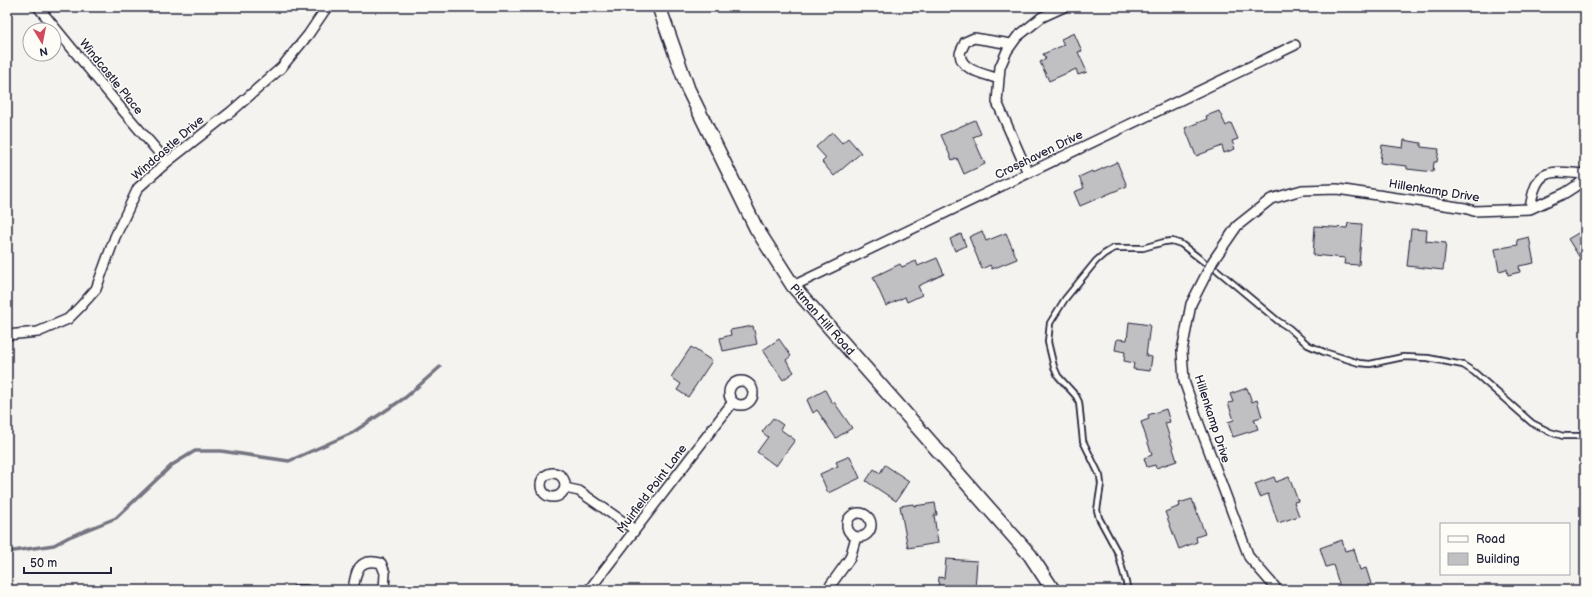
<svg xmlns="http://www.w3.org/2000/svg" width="1592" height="597" viewBox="0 0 1592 597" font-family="'Balsamiq Sans',sans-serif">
<rect width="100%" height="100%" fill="#f4f3ef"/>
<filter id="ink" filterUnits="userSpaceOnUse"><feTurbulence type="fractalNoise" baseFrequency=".025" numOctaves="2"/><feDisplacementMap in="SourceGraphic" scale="8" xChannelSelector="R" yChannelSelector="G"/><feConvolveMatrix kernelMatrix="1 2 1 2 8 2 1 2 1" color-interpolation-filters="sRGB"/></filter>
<g filter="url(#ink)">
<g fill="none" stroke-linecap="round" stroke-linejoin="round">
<path stroke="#757582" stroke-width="3.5" d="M7,552L54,545L69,537L116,518L172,465L195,451H221L289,461L352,433L406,397L440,367"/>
</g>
<path fill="#c0bfc2" stroke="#22223b" d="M1074,33L1082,51L1078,52L1087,72L1078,75L1076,69L1049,81L1040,62L1046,59L1043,54L1064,45L1061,39Z
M1219,111L1226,126L1231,123L1238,139L1232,141L1235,149L1224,153L1222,146L1196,156L1185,128L1207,119L1206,116Z
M975,120L981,134L973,137L985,164L964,174L957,158L952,160L941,135Z
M832,132L842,143L848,138L861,153L834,176L822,162L826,158L816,147Z
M1404,140L1421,143V147L1439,149L1437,162H1434L1433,172L1407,169V166L1380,163L1382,145L1403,148Z
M1117,162L1127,186L1080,206L1074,192L1084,188L1079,177L1092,171L1093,173Z
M1348,223L1362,224L1359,265L1344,264L1345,258L1313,255L1315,226L1347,228Z
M1411,229L1427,230L1426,241L1446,243L1443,270L1407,266Z
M1585,229V266L1568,239Z
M982,231L986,241L1006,233L1017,259L992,269L990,265L982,269L969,237Z
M961,234L966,246L955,251L950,239Z
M1529,237L1534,263L1519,266L1520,272L1508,275L1507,269L1499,271L1495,249L1518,245L1517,240Z
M937,258L944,274L918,286L922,295L907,302L905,297L886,306L873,277L900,264L902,267L916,261L918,266Z
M1129,322L1150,325L1146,356L1152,357L1150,371L1133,369L1134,363L1124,361L1125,352L1115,350L1117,339L1127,340Z
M753,326L757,344L723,351L720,338L731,335L730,330Z
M779,339L791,356L786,360L794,372L783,380L763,350Z
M691,347L712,361L688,397L677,390L681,384L671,377Z
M1247,388L1252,402L1257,400L1262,417L1254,419L1258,429L1233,437L1228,422L1234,420L1228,403L1233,402L1230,394Z
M825,390L832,403L834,402L852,428L836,438L817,410L813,413L807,400Z
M1166,409L1170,422L1165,423L1177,461L1156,468L1155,465L1147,467L1144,458L1152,455L1141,422L1149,419L1148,415Z
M773,418L783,425L780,429L795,440L776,466L757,452L768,437L762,432Z
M850,456L860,478L828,493L820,474L838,466L836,462Z
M885,465L909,481L896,501L866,481L874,469L880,473Z
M1274,477L1276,482L1289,477L1298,501L1294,502L1299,516L1278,523L1268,494L1260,497L1255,484Z
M1192,499L1205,534L1196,537L1197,542L1179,549L1165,512L1180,506L1179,503Z
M935,503L937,515H934L938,543L908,548L900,506L913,504L914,506Z
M1342,540L1345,551L1354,549L1360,570L1366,568L1373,590H1341L1333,565L1326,567L1320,548Z
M946,559L977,561L975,590H938L939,577L944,578Z"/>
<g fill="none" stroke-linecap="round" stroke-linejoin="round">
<g stroke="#22223b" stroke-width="8">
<path id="lane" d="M1217,270L1278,321L1289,328L1308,345L1324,352L1359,363L1370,364L1403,357L1428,358L1463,365L1474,372L1532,423L1550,432L1563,436H1585
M1128,590L1118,553L1099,518L1097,510L1101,484L1100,476L1083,441L1079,402L1076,396L1058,376L1054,367L1048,342L1050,323L1065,299L1096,261L1104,254L1114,248H1143L1164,242L1172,241L1181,244L1204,262
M1584,590L1585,589"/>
</g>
<g stroke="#22223b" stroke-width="12">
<path id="street" d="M38,7L125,113L167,162
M999,79C986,74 961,71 960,54C960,51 964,46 965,42L974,38L1011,44
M1028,173L997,102L1000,67L1007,51L1017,37L1042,17L1064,7
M1530,209C1536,167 1548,171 1585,174
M793,286L1295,45
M7,335L38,332L68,319L80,307L96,289L115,237L138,188L167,162L232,111L281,68L308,35L327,7
M729 393a12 12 0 1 1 24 0a12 12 0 1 1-24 0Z
M541 485a12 12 0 1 1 24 0a12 12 0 1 1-24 0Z
M565,488L579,491L635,530
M847 525a12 12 0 1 1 24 0a12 12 0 1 1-24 0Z
M1275,587L1249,557L1199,424L1184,381L1182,351L1191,304L1213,261L1237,226L1271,199L1302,190L1337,189L1465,208L1474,211L1530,209L1565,193L1579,184L1585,178
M297,590H306
M353,590C356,571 358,557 381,563L385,573L384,590
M589,590L733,402
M827,590L850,558L856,537"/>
</g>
<g stroke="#22223b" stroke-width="16">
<g id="secondary">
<path id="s1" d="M659,7L688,89L756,228L793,286L1030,555L1053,590"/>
</g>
</g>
<use href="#lane" stroke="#fdfcf7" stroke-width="4.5"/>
<use href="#street" stroke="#fdfcf7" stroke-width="9"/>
<use href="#secondary" stroke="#fdfcf7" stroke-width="13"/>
</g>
</g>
<g text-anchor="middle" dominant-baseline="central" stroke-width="3" stroke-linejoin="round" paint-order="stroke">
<g font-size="12" fill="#22223b" stroke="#fdfcf7">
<text transform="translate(111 77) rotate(51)">Windcastle Place</text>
<text transform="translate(168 148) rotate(-41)">Windcastle Drive</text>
<text transform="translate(1039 155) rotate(-26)">Crosshaven Drive</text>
<text transform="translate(1434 191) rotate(9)">Hillenkamp Drive</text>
<text stroke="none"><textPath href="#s1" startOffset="355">Pitman Hill Road</textPath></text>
<text transform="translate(1212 419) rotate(72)">Hillenkamp Drive</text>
<text transform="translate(652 489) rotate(-53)">Muirfield Point Lane</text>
</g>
</g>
<rect width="1592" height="597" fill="none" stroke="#fdfcf7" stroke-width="24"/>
<rect x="12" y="12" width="1568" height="573" fill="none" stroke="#22223b" stroke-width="1.5" filter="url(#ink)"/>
<rect x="1440" y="523" width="130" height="52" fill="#fdfcf7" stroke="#a5a5ac"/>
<rect x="1448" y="536" width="20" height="6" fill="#fdfcf7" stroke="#a5a5ac"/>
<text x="1476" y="543" font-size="12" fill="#22223b">Road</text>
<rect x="1448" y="553" width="20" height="12" fill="#c0bfc2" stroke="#a5a5ac"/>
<text x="1476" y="563" font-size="12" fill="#22223b">Building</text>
<g transform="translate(42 42) rotate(170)"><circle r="19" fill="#fdfcf7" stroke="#a5a5ac"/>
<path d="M0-3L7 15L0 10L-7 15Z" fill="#d1495b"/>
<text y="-6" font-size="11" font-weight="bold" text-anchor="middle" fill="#22223b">N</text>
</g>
<path d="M24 567v6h87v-6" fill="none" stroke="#22223b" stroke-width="2"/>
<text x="30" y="567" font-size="12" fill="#22223b" stroke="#fdfcf7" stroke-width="3" paint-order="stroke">50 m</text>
</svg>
